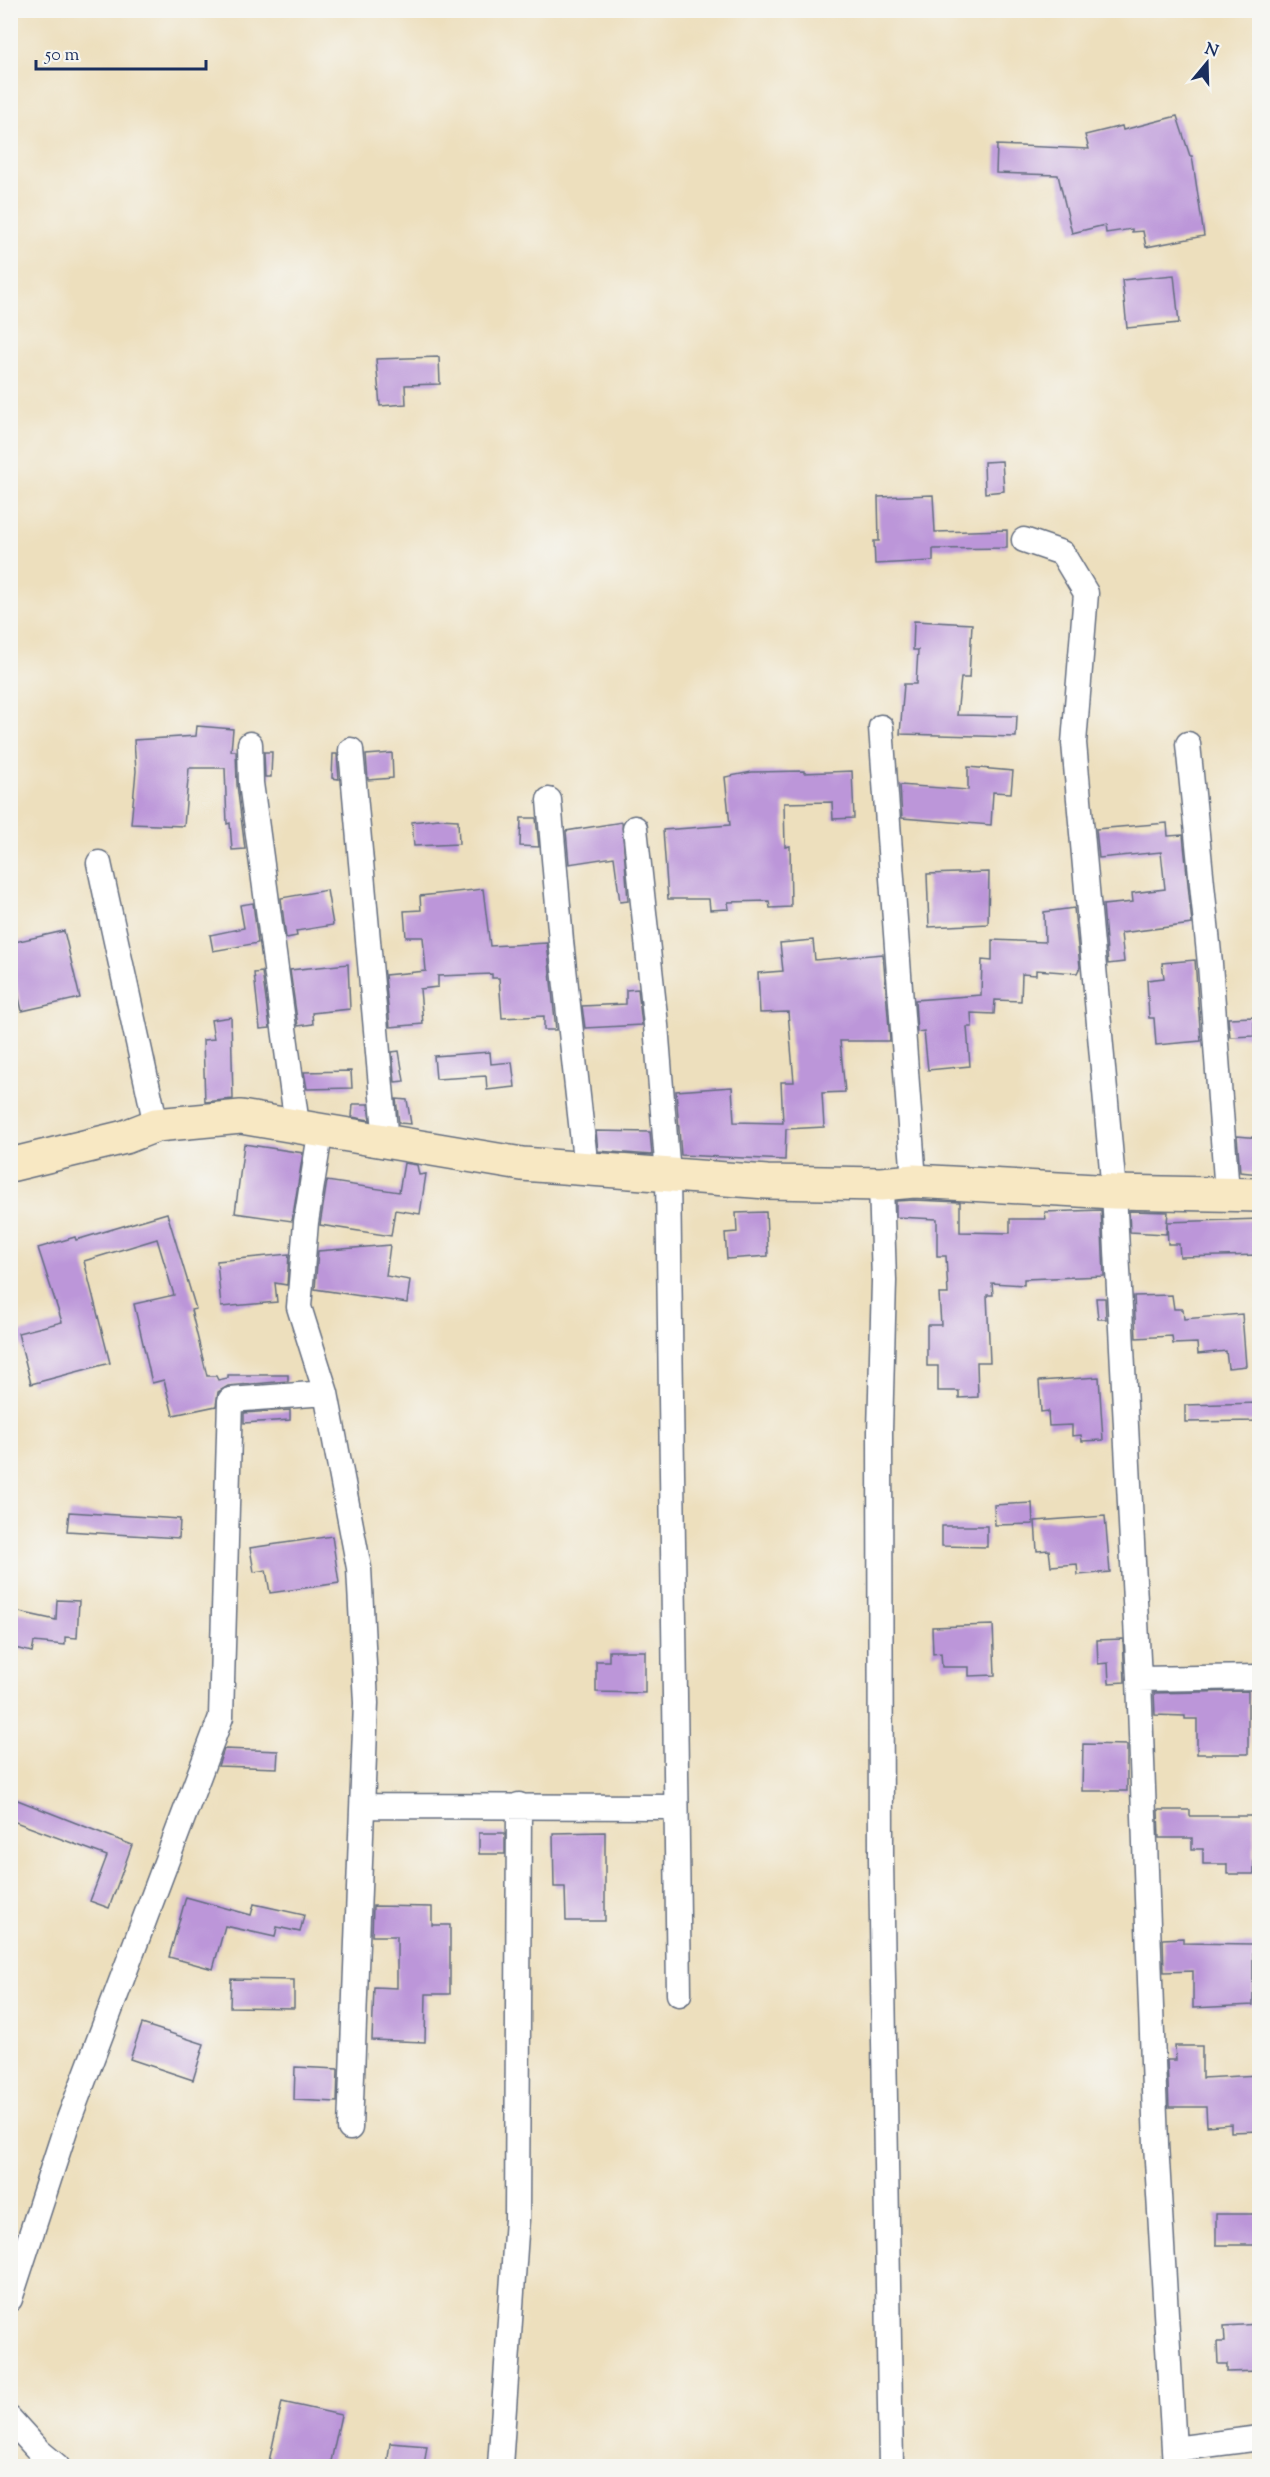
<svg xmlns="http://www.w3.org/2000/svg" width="1270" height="2477" viewBox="0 0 1270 2477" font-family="'Sorts Mill Goudy',serif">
<rect width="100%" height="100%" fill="#f6f6f2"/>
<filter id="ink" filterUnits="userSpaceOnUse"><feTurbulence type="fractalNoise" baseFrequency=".0167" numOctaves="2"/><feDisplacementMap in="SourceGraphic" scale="12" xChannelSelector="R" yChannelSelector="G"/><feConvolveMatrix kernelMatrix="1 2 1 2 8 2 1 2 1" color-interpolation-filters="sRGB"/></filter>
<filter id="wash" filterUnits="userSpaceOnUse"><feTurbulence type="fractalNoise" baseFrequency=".008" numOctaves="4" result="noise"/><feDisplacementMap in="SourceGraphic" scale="24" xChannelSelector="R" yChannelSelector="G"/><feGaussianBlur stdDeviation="1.35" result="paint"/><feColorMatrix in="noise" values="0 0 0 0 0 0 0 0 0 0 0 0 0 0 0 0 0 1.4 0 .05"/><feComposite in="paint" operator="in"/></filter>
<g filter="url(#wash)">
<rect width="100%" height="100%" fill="#eddfbd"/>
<g id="blocks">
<path fill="#bc96d9" d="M1177,116L1190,156H1192L1204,236L1146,247L1143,231L1132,232V229L1106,233L1105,225L1072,233L1058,175L996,173L997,145L1089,149L1085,135L1122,126L1123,130Z
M1174,275L1179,323L1127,328L1122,280Z
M439,357L440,384L405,385L406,404L380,406L376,359Z
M1002,461L1004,491L985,493L984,462Z
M933,495L935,532L1007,530V548L933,549V561L875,564L874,541H879L878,497Z
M914,621L972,624L969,678H961L957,715L1017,716L1016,737L900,734L904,684H916L918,650H913Z
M197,726L233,729L231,751H236L237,785L245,849L232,850L230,823L227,824L225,768H189L184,826L131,824L136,771L134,740L196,736Z
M264,752H272L271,777H265Z
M392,753L393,778L368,780L366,755Z
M333,754H337L339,779L332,778Z
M968,767L1013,771L1011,793L993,792L991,825L902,818L900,785L968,790Z
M804,771V773L852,771L854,818L833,819L832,802L784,803L785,847L790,846L791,907L770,908L769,901L728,902L729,909L710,910L709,899H668L663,830L730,825L725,777L752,772Z
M521,818H536L539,847L520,846Z
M439,819L458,820L459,844L414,846L412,822Z
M622,822L628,901L620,902L614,857L569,864L566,831Z
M1167,823L1168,836L1183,835L1192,924L1121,933L1124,962L1108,964L1103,905L1133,902L1132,893L1165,889L1161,852L1099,858L1096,829Z
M989,872L988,924L929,927L927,874Z
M483,889L490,946L547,943L556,1030H544V1016L502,1018L499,978H492V974L438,976V987L420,989L423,1024L390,1027L385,975L426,971L423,937H406L404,911L421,910L420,896Z
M327,890L333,925L296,931L297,936L286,938L281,898Z
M253,903L258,943L213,951L210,935L244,928L240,905Z
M1074,908L1080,967L1077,973L1036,970V975L1022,974L1021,1001L995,1000L994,1014L971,1013L972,1027H967L970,1066L928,1070L924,1031L917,1032L915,1000L981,995L982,960L992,961V940L1045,942L1044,912Z
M64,931L80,998L22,1011L10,959V943Z
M813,940L815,960L883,954L890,1041H840L845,1092L822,1093L824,1127L786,1129L785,1160L681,1155L676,1091L732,1087L734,1122L783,1123L781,1082H794L788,1012L760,1013L758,973L783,971L780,943Z
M1195,960L1201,1041L1156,1045L1154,1018H1149L1147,980L1164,978L1162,963Z
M348,964L350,1009L312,1013L313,1024L298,1026L290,970Z
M262,972L270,1028L260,1029L254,973Z
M638,989L642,1025L585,1028L582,1006L626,1004V990Z
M231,1017L233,1099L205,1102L203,1040L214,1039L211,1020Z
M1254,1017V1036L1230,1037L1228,1018Z
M399,1051L404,1081L395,1082L392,1052Z
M490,1052L491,1064L512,1062L515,1087L487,1090L486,1076L436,1079L434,1056Z
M351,1071L352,1088L307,1089L304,1072Z
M396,1099L407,1100L411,1124L399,1123Z
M353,1104H368L370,1120L352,1117Z
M596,1131L650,1132L652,1155L598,1151Z
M1237,1136L1260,1138V1174L1240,1172Z
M244,1144L303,1153L292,1221L235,1213Z
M404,1163L417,1165L419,1175L426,1174L420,1214L395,1210L391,1236L320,1225L327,1181L399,1192Z
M914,1200L960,1202V1232L1010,1233V1219H1046L1045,1212L1101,1210L1104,1276L1024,1279V1285L992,1283L993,1295H987L990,1362H977L978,1397L959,1398V1391H938V1366H927V1325H941L939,1294H948L946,1256H937V1219L896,1217V1201Z
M1129,1211L1168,1212L1166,1234L1130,1232Z
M766,1212L768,1256L727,1259L725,1233L737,1232L736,1213Z
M167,1213L196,1309L191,1310L207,1376H216L218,1380L228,1378V1375H288V1381L228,1386L218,1392L216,1406L173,1415L164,1380L152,1383L134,1304L174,1295L157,1239L84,1261L110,1363L31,1384L18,1333L62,1322L38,1248L75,1237L76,1240Z
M1260,1219V1255L1180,1257L1179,1244H1168L1167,1222Z
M390,1245L386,1276L410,1280L407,1303L315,1289L318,1251Z
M289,1254L287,1285L275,1283L277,1302L221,1307L217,1261Z
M1172,1295L1174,1309H1183L1184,1319L1242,1314L1246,1366L1228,1368L1226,1351L1198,1354L1197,1343L1173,1344L1172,1336L1136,1338L1134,1296Z
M1096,1298H1105L1106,1319H1098Z
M1099,1377L1103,1440L1082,1441L1081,1435L1072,1436V1425L1049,1426L1048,1411L1041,1412L1039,1381Z
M1260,1403V1421L1185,1422V1405Z
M290,1410V1420L244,1423V1413Z
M1032,1503L1033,1524L995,1525L994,1505Z
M69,1512L180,1519L179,1538L67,1531Z
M1105,1516L1110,1572L1078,1575L1077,1564L1051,1566L1049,1550L1037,1551L1035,1521Z
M942,1526H987V1547L942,1546Z
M332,1536L339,1583L270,1593L266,1570L254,1572L250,1548Z
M57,1600L79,1601L77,1638L65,1637V1645L34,1642L32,1652L10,1647V1610L56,1620Z
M993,1625L995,1675L969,1676V1667H942L941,1653L933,1654L932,1627Z
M1123,1639L1125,1682L1109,1683L1108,1663L1098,1664L1097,1640Z
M609,1651H645V1693L596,1692V1661H609Z
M1248,1691V1754H1197V1719H1185V1716L1155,1715L1154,1693Z
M1083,1744L1127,1745V1791H1082Z
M224,1749L278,1751L277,1768L218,1766Z
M10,1797L132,1845L109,1908L90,1901L107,1856L10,1820Z
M1158,1810H1190V1816H1254V1874H1227V1864H1203V1849H1192V1838H1159Z
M605,1832V1921H566L565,1887H554L553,1833Z
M479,1833H505V1854H479Z
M186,1897L251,1915L254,1904L304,1915L300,1932L277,1927L275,1937L225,1926L213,1969L169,1957Z
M373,1906L432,1907V1925H450V1994H426L425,2042L372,2040L374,1987L397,1988V1936H372Z
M1183,1938V1943L1253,1944V2005L1193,2008V1971L1164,1972L1163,1939Z
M231,1979L294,1980V2008L230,2007Z
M142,2024L204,2044L193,2080L130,2059Z
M1175,2046H1202V2078L1259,2075L1260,2131L1231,2132V2124L1207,2126L1206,2107H1169L1167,2060H1176Z
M295,2067L338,2069L337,2102L294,2100Z
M1216,2214H1260V2245H1216Z
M1260,2324V2371L1227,2372V2364H1218L1217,2342H1225L1224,2326Z
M282,2402L341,2415L330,2466H268Z
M390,2443L427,2446L424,2466L387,2465Z"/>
</g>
</g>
<g filter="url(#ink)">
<use href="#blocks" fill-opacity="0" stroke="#646d7f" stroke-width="1.5"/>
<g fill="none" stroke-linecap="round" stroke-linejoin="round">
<g stroke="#646d7f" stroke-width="27">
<path id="street" d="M1024,540L1062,553L1086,593L1074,743L1114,1192L1139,1679L1156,2144L1175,2466
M881,727L914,1181
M250,744L251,783L297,1125
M1188,744L1210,964L1227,1193
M351,750L386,1142
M549,800L561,941L586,1169
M635,828L656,1025L668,1175L679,1994
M99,863L156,1125
M321,1128L306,1222L299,1307L326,1393L359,1568L366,1703L350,2128
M881,1184L884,1281L880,1431L881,1859L891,2466
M1139,1679L1260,1677
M364,1806L676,1807
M10,2299L66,2127L221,1717L230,1400L326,1393
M10,2419L39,2451L57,2466
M1174,2449L1260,2438
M500,2466L517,2219L519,1805"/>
</g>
<g stroke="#646d7f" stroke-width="36">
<path id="secondary" d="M10,1165L125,1137L156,1125L241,1117L522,1164L767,1182L881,1184L914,1181L1114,1192L1260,1195"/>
</g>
<use href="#street" stroke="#fff" stroke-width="24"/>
<use href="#secondary" stroke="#f8e8c3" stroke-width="33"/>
</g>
</g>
<rect width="1270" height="2477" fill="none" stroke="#f6f6f2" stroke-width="36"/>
<g transform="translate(1207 63) rotate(19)" stroke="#f6f6f2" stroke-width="4.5" paint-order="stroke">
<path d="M0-4.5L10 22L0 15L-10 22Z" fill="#1b2f5e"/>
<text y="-9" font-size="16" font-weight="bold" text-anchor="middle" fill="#1b2f5e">N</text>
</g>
<path d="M36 60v9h170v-9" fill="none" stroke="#1b2f5e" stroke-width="3"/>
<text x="45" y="60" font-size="18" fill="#1b2f5e" stroke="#f6f6f2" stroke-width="4.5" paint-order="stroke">50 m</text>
</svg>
